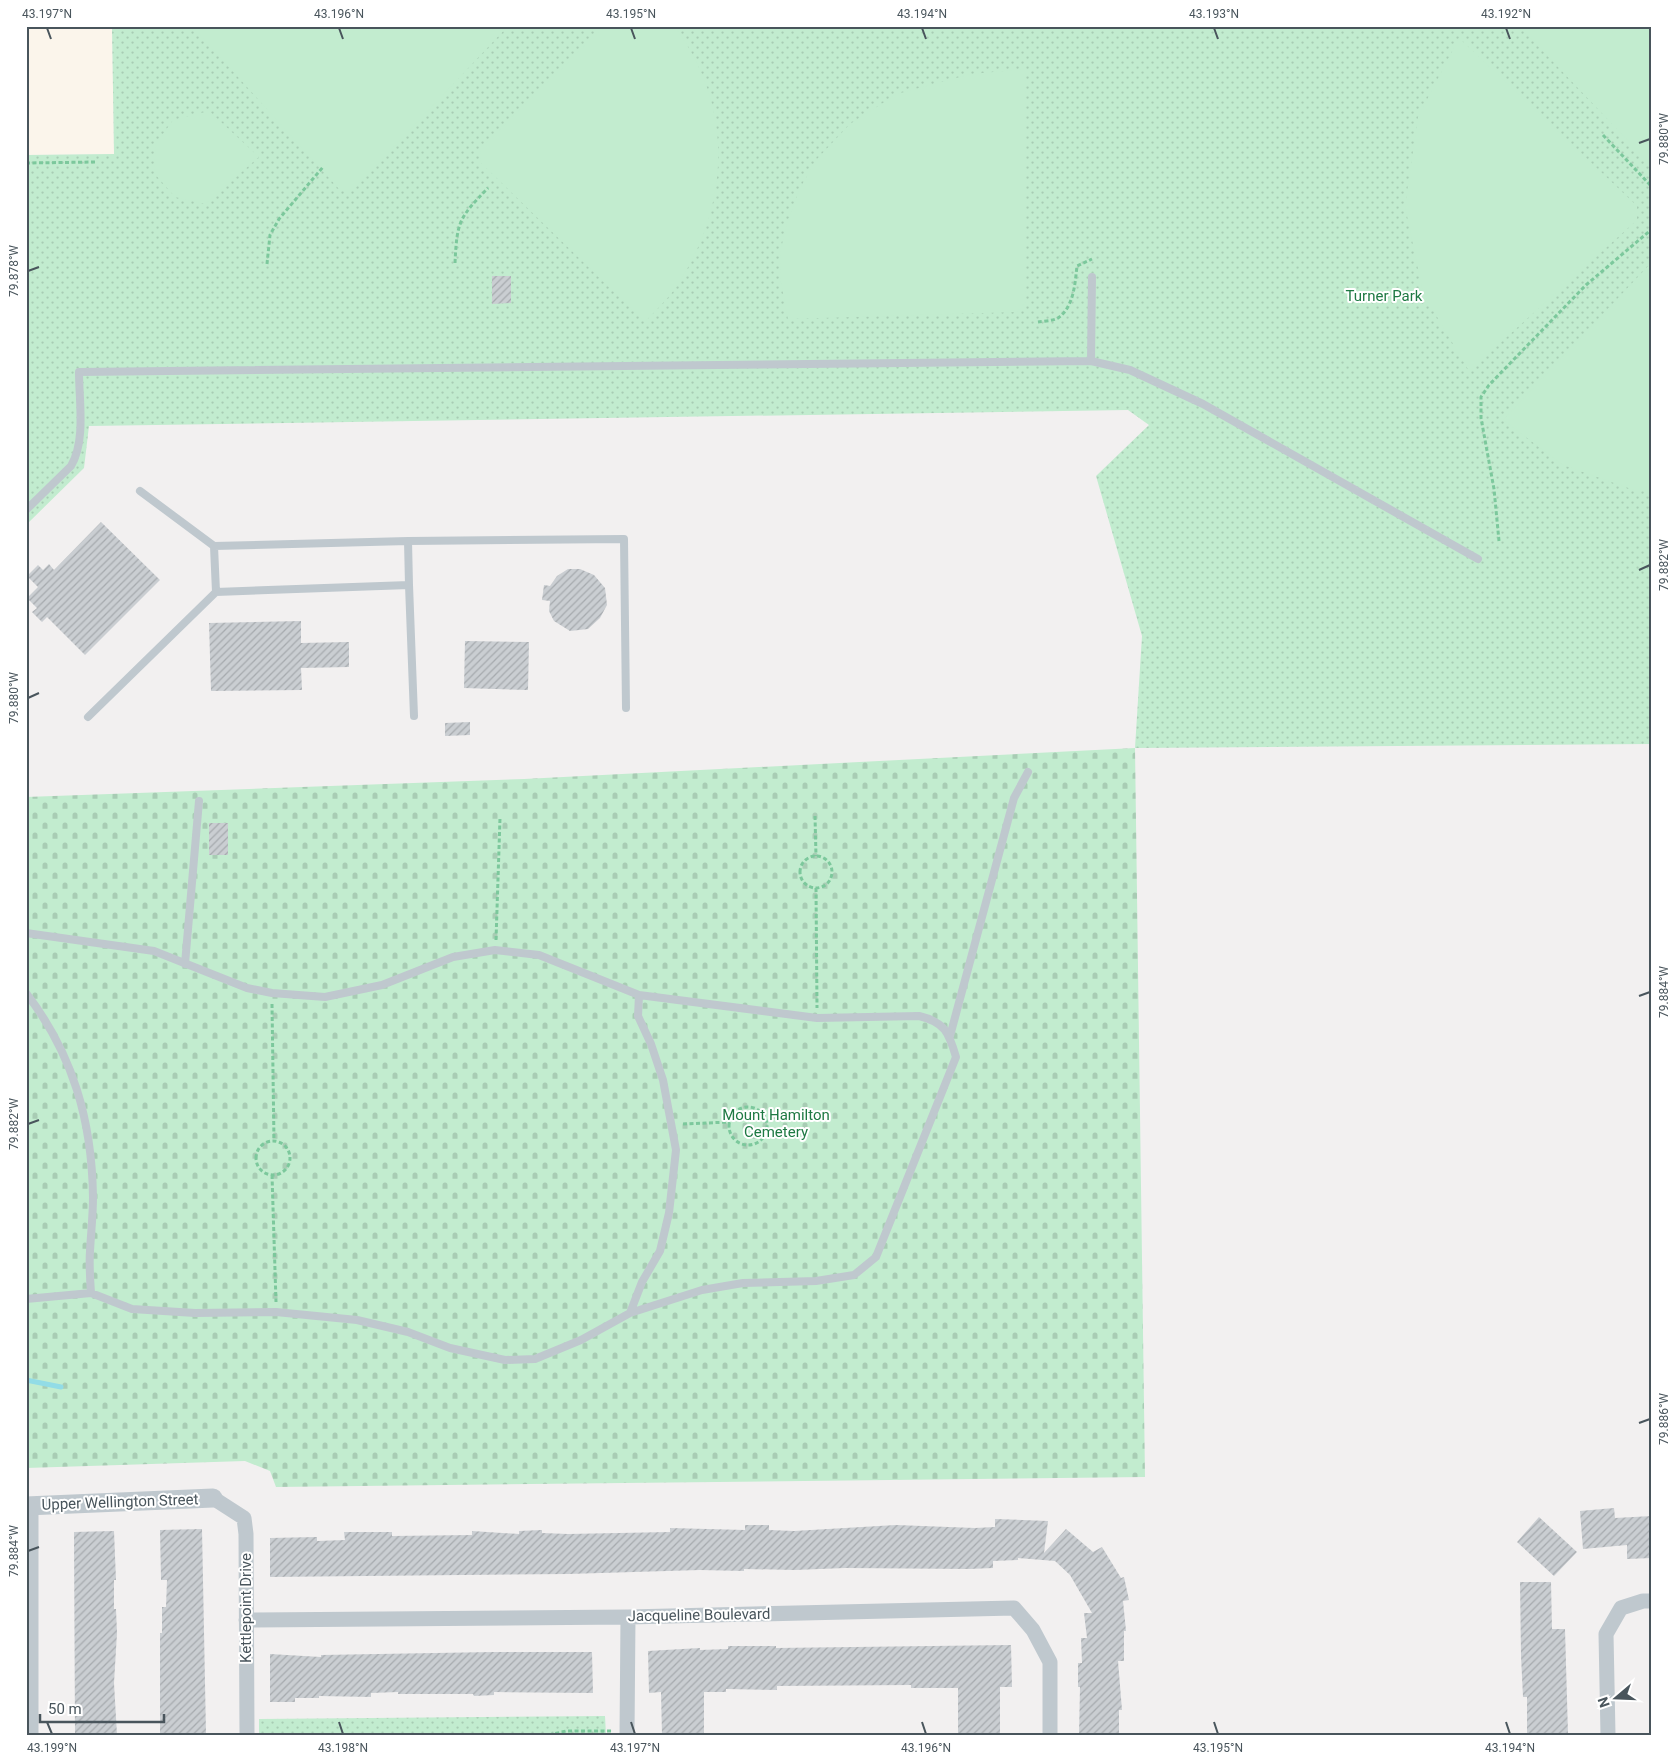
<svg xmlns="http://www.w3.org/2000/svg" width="1678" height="1761" viewBox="0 0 1678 1761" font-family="Roboto,sans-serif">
<defs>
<pattern id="grass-dots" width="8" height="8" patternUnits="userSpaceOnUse" patternTransform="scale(1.25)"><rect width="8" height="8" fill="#c2eccf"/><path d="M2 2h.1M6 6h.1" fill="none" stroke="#a8ccb4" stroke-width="1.8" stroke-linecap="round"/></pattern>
<pattern id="cemetery-stones" width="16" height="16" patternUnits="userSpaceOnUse" patternTransform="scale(1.25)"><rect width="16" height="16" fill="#c2eccf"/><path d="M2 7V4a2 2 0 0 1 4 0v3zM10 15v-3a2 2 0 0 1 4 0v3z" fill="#a8ccb4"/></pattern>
<pattern id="building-hatch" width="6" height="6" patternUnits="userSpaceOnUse" patternTransform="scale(1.25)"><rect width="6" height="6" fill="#caced2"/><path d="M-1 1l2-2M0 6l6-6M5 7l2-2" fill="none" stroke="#a6aaae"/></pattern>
</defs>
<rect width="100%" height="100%" fill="#f2f0f0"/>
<path fill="#fbf5eb" d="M26,26H112L114,154L26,155Z"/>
<path fill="url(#grass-dots)" d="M112,26H1652V744L1135,748L1142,636L1096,476L1149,425L1128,410L89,426L84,468L26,525V155L114,154Z
M605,1716L606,1735H259V1719Z"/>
<path fill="url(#cemetery-stones)" d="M1135,748L1145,1477L276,1487L270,1471L245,1461L26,1468V797L524,779Z"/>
<path fill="#c2eccf" d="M192,26H508L354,189H339Z
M605,26H674C733,104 731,200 680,281C671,296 657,309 645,322L481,163L480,149Z
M1519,26H1652V166Z
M1459,38L1637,206V220L1469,371L1423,293L1405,206L1418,117Z
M1025,69L1026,302L1017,312L788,319L781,283L780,253L787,223L800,188L817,159L850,124L897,94L971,74Z
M209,111L259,157L205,204L175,197L154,173L156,144L173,120Z
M1652,262V490H1634L1563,465L1503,420Z"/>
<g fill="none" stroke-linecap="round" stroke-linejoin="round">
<path stroke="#92dce6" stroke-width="5" d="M26,1380L61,1387"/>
</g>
<path fill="url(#building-hatch)" d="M492,276H511V303L492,304Z
M101,522L160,580L85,655L47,617L42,622L32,612L37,608L27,598L38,587L27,576L38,565L43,570L49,564L54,570Z
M568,569H580L594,575L605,588L607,605L600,618L588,629L570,631L554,621L549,611L550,601L542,600L544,585L550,586L557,576Z
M301,621V643L349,642V667L301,668L302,690L211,691L209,623Z
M465,641L529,642L528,690L464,688Z
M470,722V735L445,736V723Z
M209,823H228V855H209Z
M1614,1508L1615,1518L1652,1516V1558L1627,1559V1545L1583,1549L1580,1511Z
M1539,1517L1577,1552L1554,1576L1517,1542Z
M995,1519L1048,1521L1044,1553L1066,1529L1093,1552L1102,1547L1121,1578L1124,1577L1129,1600L1123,1601L1126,1631H1124V1661H1118L1122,1710H1119V1735H1079L1080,1687H1078V1663H1082L1081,1638H1087L1084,1613H1092L1070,1575L1055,1561L1018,1558V1560L993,1561V1568L969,1569L845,1568L795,1570L744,1569V1571L700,1570L568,1574L270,1577V1538L317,1537V1541L345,1540L344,1532H392V1536L472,1535V1531L519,1534V1531L542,1530V1533L568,1534L670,1532V1528L745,1530V1525H769V1530L794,1531L896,1525L975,1528L995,1527Z
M202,1529L206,1734L160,1735V1633H162V1607H166L167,1580H161L160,1530Z
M114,1531L116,1580H114V1609H116L117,1633L114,1683L117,1735H75L74,1532Z
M1520,1582H1551L1552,1629H1565L1568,1734L1527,1735V1697H1523L1521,1656Z
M1011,1645L1012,1687H1000V1733H958V1688H911V1685L777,1686V1690L726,1689V1692H704V1735H662L661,1692L649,1693L648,1651L700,1648V1650L728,1649V1646H776V1648Z
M493,1652H592L593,1693L494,1692V1695L474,1696L473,1694H398V1692L371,1693V1697L319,1696V1698H295V1702H270V1654L321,1657V1655Z"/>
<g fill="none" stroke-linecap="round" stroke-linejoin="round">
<path stroke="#7cc89c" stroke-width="3" stroke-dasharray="4 2.5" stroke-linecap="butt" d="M1603,135L1652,187
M26,163L96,162
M455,263C457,221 459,218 488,188
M267,264L270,235L279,219L323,167
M1038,322C1044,321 1053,321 1058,318C1074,307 1075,283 1077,266L1092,259
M1499,541L1494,489L1481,418V397L1489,385L1586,285L1652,229
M815,816L816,856
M800 872a16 16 0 1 1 32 0a16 16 0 1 1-32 0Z
M816,888L817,1008
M496,940L500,818
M272,1004L274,1141
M729 1126a19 19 0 1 1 38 0a19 19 0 1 1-38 0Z
M683,1124L730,1122
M256 1158a17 17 0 1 1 34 0a17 17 0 1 1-34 0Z
M272,1175L276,1302
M549,1735L566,1731H613"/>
<path stroke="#bfc8ce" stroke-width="8" d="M1091,361L1092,277
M140,491L214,546
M26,510L71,466C86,441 79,401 79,372L1091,361L1130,370L1203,404L1478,559
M408,541L624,539L626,708
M216,592L214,546L408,541L409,585
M88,717L216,592L409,585L414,716
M26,933L154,951L247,988L272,993L325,997L382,985L453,957L495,950L539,955L639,995L638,1016L651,1044L663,1080L676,1150L669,1213L660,1251L642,1282L630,1313L581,1340L535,1359L505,1360L450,1348L408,1332L357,1320L276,1312L195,1313L132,1309L91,1293C90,1279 89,1265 90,1251C91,1233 93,1215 93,1197C92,1121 73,1054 26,993
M185,964L199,801
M950,1036L1014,798L1028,772
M26,1299L91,1293
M630,1313L702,1290L743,1283L816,1281L854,1275L876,1257L956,1057C949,1033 945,1022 919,1016L817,1018L639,995"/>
<path stroke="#bfc8ce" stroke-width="15" d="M213,1498L244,1518L246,1534L247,1735
M246,1620L628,1617L1014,1608L1033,1630L1050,1662V1735
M31,1735V1506
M627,1735L628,1617
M1608,1735L1606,1634L1621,1608L1643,1601H1652"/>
<path stroke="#bfc8ce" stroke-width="19" d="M26,1506L213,1498"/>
</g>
<path fill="none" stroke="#49555c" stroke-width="2" d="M47,28L51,39M339,28L343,39M631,28L635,39M922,28L926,39M1214,28L1218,39M1506,28L1510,39M1639,143L1650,139M28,271L39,267M1639,570L1650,565M28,698L39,693M1639,996L1650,992M28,1124L39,1120M1639,1423L1650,1419M28,1551L39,1547M47,1722L52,1734M339,1722L343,1734M631,1722L635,1734M922,1722L926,1734M1214,1722L1218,1734M1506,1722L1510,1734"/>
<g text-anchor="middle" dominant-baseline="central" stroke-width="4" stroke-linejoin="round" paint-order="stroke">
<g font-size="15" fill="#1e7943" stroke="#fff">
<text x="1384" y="296">Turner Park</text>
<text x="776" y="1115">Mount Hamilton<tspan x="776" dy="17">Cemetery</tspan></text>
</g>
<g font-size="15" fill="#49555c" stroke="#fff">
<text transform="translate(120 1502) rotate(-2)">Upper Wellington Street</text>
<text transform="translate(246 1608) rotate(-90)">Kettlepoint Drive</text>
<text transform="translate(699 1615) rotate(-1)">Jacqueline Boulevard</text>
</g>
</g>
<rect width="1678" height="1761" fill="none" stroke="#ffffff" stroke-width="55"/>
<g transform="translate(1616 1698) rotate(251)" stroke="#ffffff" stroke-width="4" paint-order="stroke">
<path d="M0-4L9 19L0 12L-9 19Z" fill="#49555c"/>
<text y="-8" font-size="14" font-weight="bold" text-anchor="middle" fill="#49555c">N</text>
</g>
<path d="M40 1714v8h124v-8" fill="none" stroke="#49555c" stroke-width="2.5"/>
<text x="48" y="1714" font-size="15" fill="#49555c" stroke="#ffffff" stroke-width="4" paint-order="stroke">50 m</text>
<rect x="28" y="28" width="1622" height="1706" fill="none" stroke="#49555c" stroke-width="2"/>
<g font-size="12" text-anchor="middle" fill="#49555c">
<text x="47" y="18">43.197°N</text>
<text x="339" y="18">43.196°N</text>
<text x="631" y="18">43.195°N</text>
<text x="922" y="18">43.194°N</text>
<text x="1214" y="18">43.193°N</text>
<text x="1506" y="18">43.192°N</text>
<text transform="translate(1664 139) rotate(-90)" y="4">79.880°W</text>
<text transform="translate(14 271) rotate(-90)" y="4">79.878°W</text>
<text transform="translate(1664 565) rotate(-90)" y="4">79.882°W</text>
<text transform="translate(14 698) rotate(-90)" y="4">79.880°W</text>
<text transform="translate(1664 992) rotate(-90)" y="4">79.884°W</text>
<text transform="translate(14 1124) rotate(-90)" y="4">79.882°W</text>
<text transform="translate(1664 1419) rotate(-90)" y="4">79.886°W</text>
<text transform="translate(14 1551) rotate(-90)" y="4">79.884°W</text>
<text x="52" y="1752">43.199°N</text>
<text x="343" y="1752">43.198°N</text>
<text x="635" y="1752">43.197°N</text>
<text x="926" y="1752">43.196°N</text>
<text x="1218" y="1752">43.195°N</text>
<text x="1510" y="1752">43.194°N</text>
</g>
</svg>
